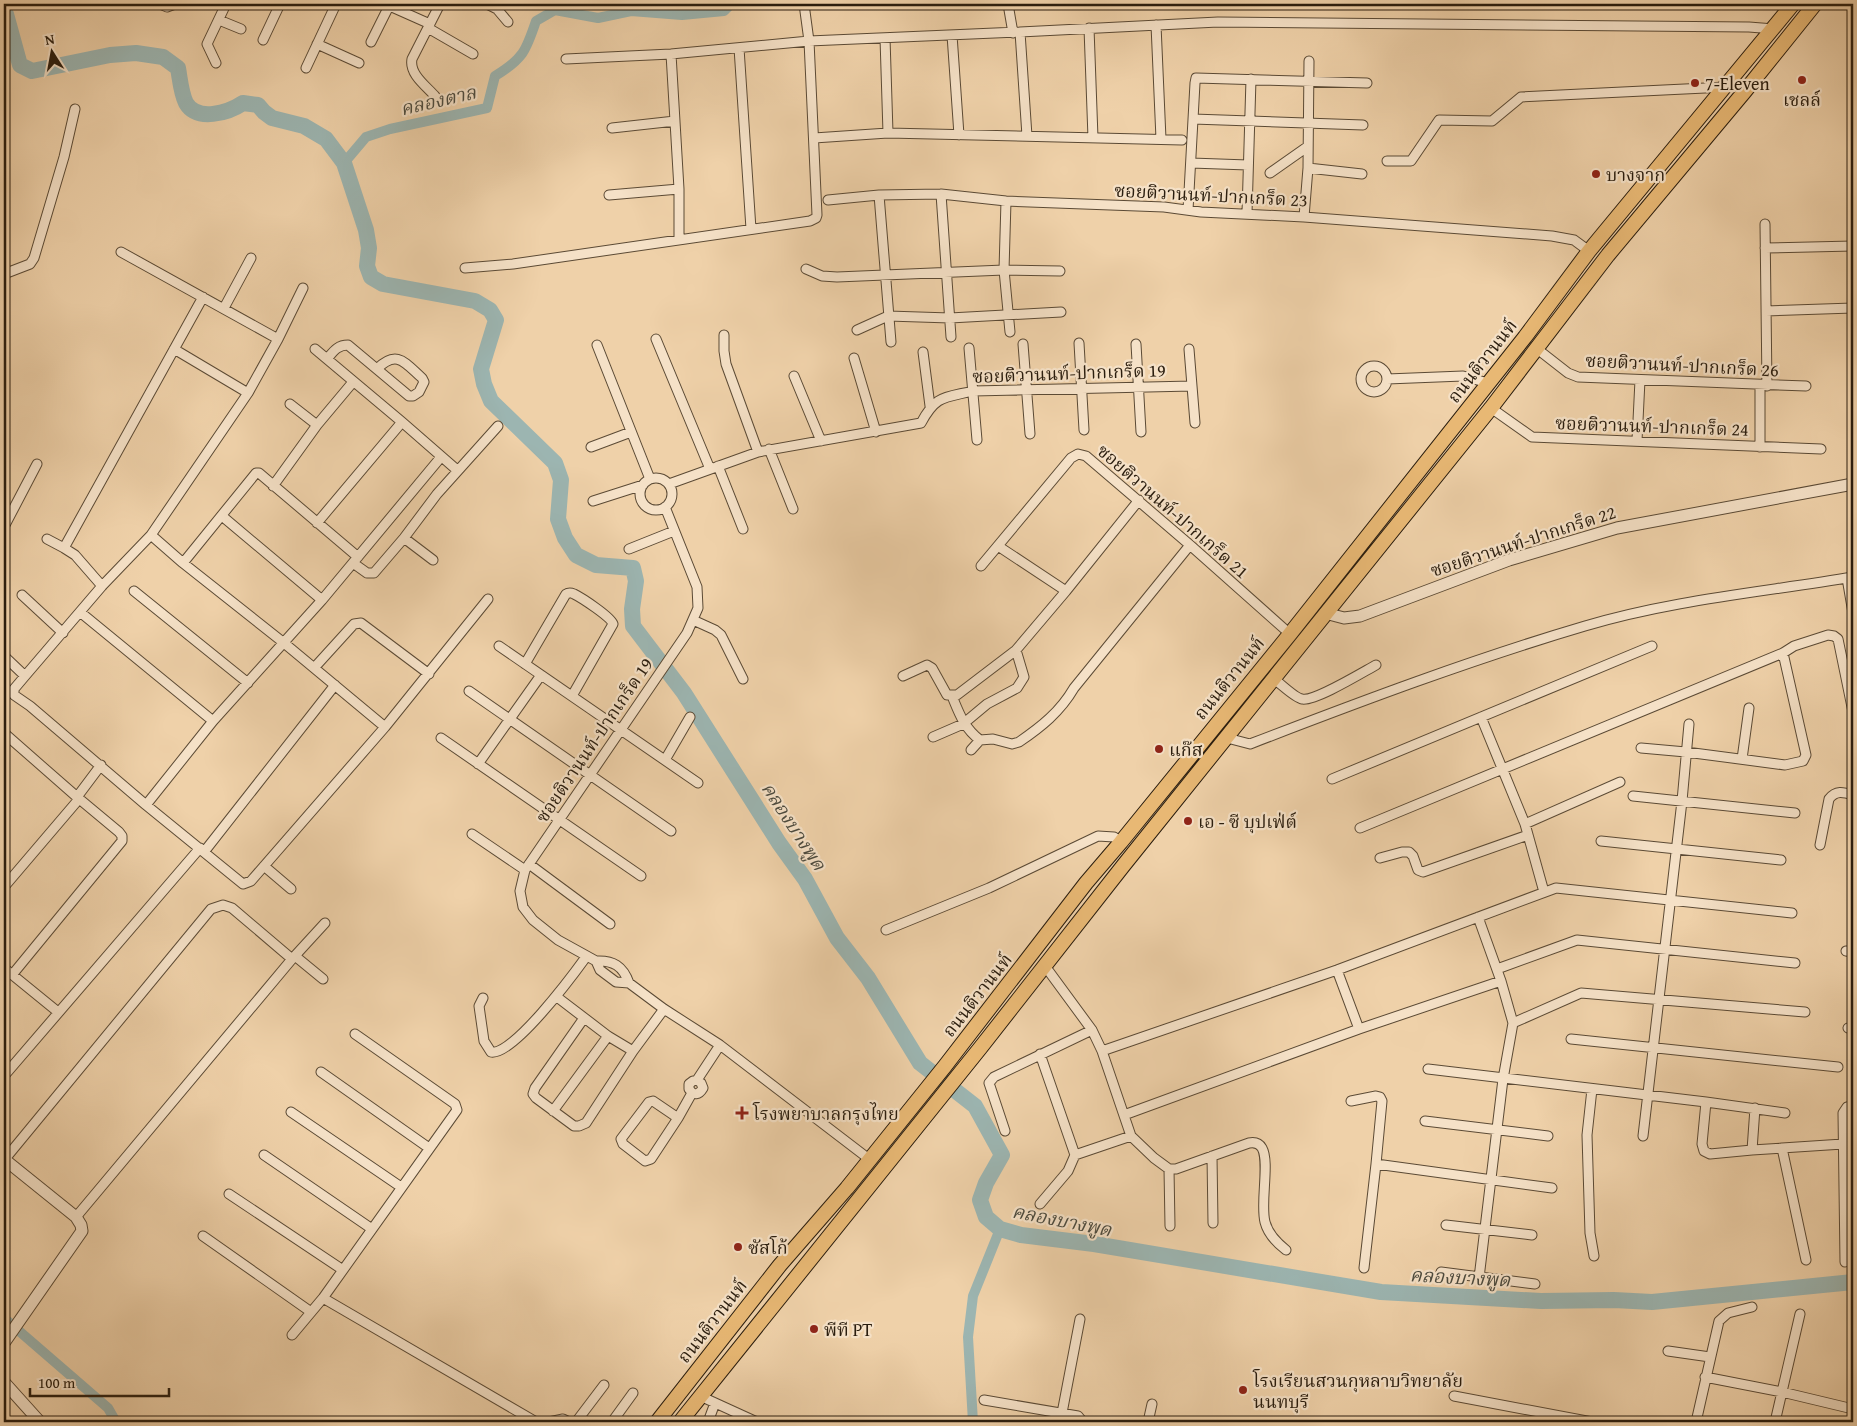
<svg xmlns="http://www.w3.org/2000/svg" width="1857" height="1426" viewBox="0 0 1857 1426" font-family="'Gentium Book Plus','Noto Serif Thai',serif">
<rect width="100%" height="100%" fill="#efd1a9"/>
<filter id="stains"><feTurbulence type="fractalNoise" baseFrequency=".004" numOctaves="4"/><feColorMatrix values="0 0 0 0 .2 0 0 0 0 .09 0 0 0 0 .02 0 0 0 .5 -.17"/></filter>
<radialGradient id="worn" r=".72"><stop offset=".6" stop-color="#630" stop-opacity="0"/><stop offset="1" stop-color="#630" stop-opacity=".3"/></radialGradient>
<g fill="none" stroke-linecap="round" stroke-linejoin="round">
<path stroke="#9cb5b1" stroke-width="10" d="M344,163L366,137L390,129L487,108L495,76C523,59 526,51 536,21L555,10L598,18L631,11L682,15L724,11L731,4
M4,1318L108,1408L116,1422
M973,1422L968,1337L973,1296L1000,1229"/>
<path stroke="#9cb5b1" stroke-width="16" d="M4,14H6L20,65L32,71L110,55L136,53L163,57L178,68C180,79 181,93 186,103C197,122 228,113 243,103L258,105L264,112L272,118L304,126L326,139L344,163L366,230L369,248L367,266L371,277L383,284L475,301L490,310L496,320L481,369L484,384L491,401L555,463L561,480L558,519L565,538L576,555L596,565L633,568L636,581L632,609L633,626L684,693L779,843L805,879L837,938L868,978L920,1063L975,1106L1002,1155L986,1183L980,1200L986,1217L1000,1229L1021,1235L1094,1244L1381,1292L1541,1301L1614,1300L1652,1302L1853,1282"/>
<g stroke="#5b4a35" stroke-width="11">
<path id="minor" d="M160,4L167,7L175,4
M385,4L430,24
M487,4L497,9L508,22
M1008,4L1013,33
M219,20L241,29
M1156,25L1161,139
M428,28L473,54
M1089,28L1093,138
M1020,32L1027,136
M952,35L959,135
M885,38L888,133
M263,40L280,4
M371,42L390,4
M317,44L359,63
M739,48L751,229
M671,54L679,189V239
M566,59L671,54L809,41L1020,32L1218,22L1749,27L1774,29
M216,63L207,44L226,4
M306,68L336,4
M435,96C426,86 409,74 412,59L440,4
M1193,119L1363,125
M612,128L675,121
M814,138L888,133L1182,140
M1387,161H1411L1439,120L1492,121L1521,97L1726,87
M1191,163L1248,165
M1308,168L1362,174
M1270,173L1307,147
M941,194L951,337
M609,195L679,189
M879,195L891,342
M828,200L879,195L941,194L1006,201L1164,207L1201,212L1304,217L1552,236L1574,240L1589,251
M1006,201L1004,270L1010,332
M1188,210L1195,83L1196,78L1367,83
M1247,213L1251,79
M1304,217L1308,168L1309,61
M1765,224L1767,386
M1765,248L1853,246
M121,252L278,339
M465,268L513,264L810,221L816,218L817,215L809,41L804,4
M806,269L822,276L837,277L1004,270L1060,271
M4,274L30,264L34,258L64,157L75,109
M303,288L278,339L248,393L151,535L102,586L25,676L14,689V695L30,706L146,805L243,884L251,881L385,727L488,599
M224,308L251,258
M1766,311L1853,308
M857,330L888,316L950,318L1061,312
M724,335V351L726,364L758,452
M656,339L710,469
M1079,343L1084,430
M1023,344L1030,434
M1136,344L1141,432
M597,345L650,479
M969,348L977,440
M1536,348L1568,373L1578,377L1806,386
M174,349L248,393
M315,349L402,422L457,470
M1189,349L1195,423
M923,352L930,406
M854,358L876,432
M327,359C333,352 337,345 348,345L409,396H413L419,392L424,382L422,378C405,363 397,349 377,369
M1361 379a13 13 0 1 1 26 0a13 13 0 1 1-26 0Z
M794,376L821,441
M1387,379L1463,376L1488,383
M290,404L317,425
M1491,408L1532,437L1821,449
M1637,441L1640,380
M591,447L631,432
M1760,447V385
M769,449L793,509
M718,466L743,529
M640 494a16 16 0 1 1 32 0a16 16 0 1 1-32 0Z
M669,484L758,452L921,423C936,395 944,398 973,391L1192,386
M273,486L317,425L353,382
M593,501L643,485
M665,507L697,587L698,608L687,633L525,870L520,891L523,907L533,920L558,940L596,961L600,970L616,982L629,983L664,1009L720,1045L869,1159
M222,516L322,600
M317,523L402,422
M4,527L37,464
M151,535L183,563L284,643L385,727
M404,538L433,560
M47,539L64,548
M998,546L1066,591
M629,549L674,531
M183,563L256,473H259L358,557
M353,563L367,573H374L404,538L437,494L498,426
M981,566L1071,458L1078,454L1086,456L1190,545L1290,634
M1847,578L1853,613
M102,586L75,555L64,548L203,297
M134,591L248,683
M22,595L63,633
M80,612L213,721
M693,620L715,630L721,635L743,679
M499,646L698,783
M1016,650L1066,591L1139,500
M4,656L25,676
M525,664L566,594C570,593 569,592 574,594C582,598 611,617 613,624L572,696
M314,668L354,624L361,623L429,674
M903,676L927,665L932,668L947,695H957L1016,650L1024,677L1017,688L987,704L963,724L933,737
M1274,679C1281,684 1295,698 1302,699C1314,702 1363,672 1376,665
M469,691L671,831
M952,696C959,713 964,728 980,740
M1481,717L1525,824L1544,892
M4,733L77,797L119,832L122,836V841L12,975
M441,738L641,876
M1227,738L1250,744C1359,702 1473,659 1585,626C1672,600 1764,592 1853,577
M1641,748L1686,752L1785,765L1803,761L1806,755L1783,653
M971,750L980,740L993,739L1012,744L1019,742C1041,727 1060,712 1074,688L1190,545
M1742,759L1749,708
M665,760L690,717
M478,764L541,675
M1332,779L1652,646
M1633,796L1795,813
M77,797L101,765
M146,805L213,721L322,600L441,457
M1525,824L1620,782
M1360,828L1783,653L1794,646L1828,635L1834,636L1838,639L1853,712
M472,834L525,870
M1601,841L1781,860
M1820,845L1829,799C1836,790 1843,792 1853,795
M204,852L335,685
M1380,858L1402,852H1409L1413,856L1418,870L1423,872L1528,835
M529,864L610,924
M264,866L291,889
M4,887L79,799
M1478,917L1501,981L1513,1023L1503,1079L1479,1278
M886,930L989,888L1098,836L1114,837L1121,842
M1846,951L1853,952
M295,956L323,979
M596,961C613,960 623,966 629,983
M1045,966L1092,1030L1102,1051L1131,1136L1154,1158L1169,1169H1176L1249,1143C1254,1142 1259,1143 1262,1148C1270,1162 1260,1203 1265,1222C1268,1234 1277,1243 1286,1250
M4,968L58,1012
M1497,969L1577,940L1795,963
M1337,970L1359,1029
M557,997L608,1036L633,1051L664,1009
M483,998L479,1006L484,1041L491,1052C512,1057 573,975 586,957
M584,1018L535,1088L533,1094L536,1098L574,1126H579L586,1123L633,1051
M1513,1023L1581,993L1805,1012
M1848,1028L1853,1029
M1571,1039L1838,1067
M1102,1051L1337,970L1556,888L1792,913
M1428,1069L1706,1102L1785,1113
M321,1072L429,1148
M4,1076L200,848
M697,1080L701,1083L703,1088C699,1095 694,1096 689,1089V1084L693,1081L697,1080L720,1045
M1592,1089L1587,1135L1590,1233L1594,1256
M653,1101L678,1118L651,1159L645,1161L623,1144L621,1139L649,1102Z
M1351,1101L1376,1096L1380,1097L1382,1101L1376,1164L1552,1188
M1706,1102L1702,1144L1704,1151L1710,1154L1752,1150L1843,1144
M553,1111L608,1036
M291,1112L401,1187
M1124,1115L1359,1029L1501,981
M678,1118L692,1093
M1425,1121L1548,1136
M1005,1131L989,1083L994,1077L1092,1030
M1643,1136L1682,801L1689,724
M1782,1148L1806,1260
M1752,1150L1755,1108
M264,1155L372,1229
M1075,1155L1131,1136
M1212,1156L1213,1223
M5,1159L211,909L223,905L232,908L292,959
M1169,1169L1170,1226
M229,1194L343,1270
M1040,1204L1068,1171L1075,1155L1040,1054
M76,1217L292,959L325,923
M1446,1225L1532,1235
M203,1236L311,1312
M1845,1262L1843,1113L1847,1107L1853,1106
M1364,1268L1376,1164
M1441,1272L1535,1284
M323,1298L536,1422
M292,1335L323,1298L457,1110L455,1104L355,1034
M1668,1351L1710,1357
M1705,1377L1782,1392L1853,1409
M700,1396L757,1422
M1454,1396L1592,1422
M984,1400L1078,1416L1083,1422
M1062,1413L1080,1319
M549,1422L563,1419L569,1422
M576,1422L604,1385
M612,1422L633,1393
M708,1422L715,1403
M1148,1422L1152,1404
M1642,1422H1643
M1696,1422L1719,1321L1728,1313L1752,1307
M1775,1422L1800,1314"/>
</g>
<g stroke="#5b4a35" stroke-width="13">
<path id="tertiary" d="M1325,613L1344,618L1360,616L1509,560L1617,528L1853,484
M4,1159L76,1217L81,1225L82,1231L4,1343
M4,1382L40,1422"/>
</g>
<g stroke="#2a1d0e" stroke-width="16">
<path id="primary" d="M657,1422L780,1265L847,1188L945,1066L1086,883L1121,842L1290,634L1525,337L1589,251L1793,4
M680,1422L981,1047L1123,866L1491,408L1608,255L1745,91L1815,4"/>
</g>
<use href="#minor" stroke="#f5e1c7" stroke-width="9"/>
<use href="#tertiary" stroke="#f5e1c7" stroke-width="11"/>
<use href="#primary" stroke="#e8b874" stroke-width="14"/>
</g>
<g fill="#8f2418" stroke="#f5e1c7" stroke-width="2">
<circle cx="1802" cy="80" r="5"/>
<circle cx="1695" cy="83" r="5"/>
<circle cx="1596" cy="174" r="5"/>
<circle cx="1159" cy="749" r="5"/>
<circle cx="1188" cy="821" r="5"/>
<path d="M739.5 1105.5h5v5h5v5h-5v5h-5v-5h-5v-5h5z"/>
<circle cx="738" cy="1247" r="5"/>
<circle cx="814" cy="1329" r="5"/>
<circle cx="1243" cy="1390" r="5"/>
</g>
<g text-anchor="middle" dominant-baseline="central" stroke-width="4.5" stroke-linejoin="round" paint-order="stroke">
<g font-size="18" fill="#2a1d0e" stroke="#f5e1c7" text-anchor="start">
<text x="1705" y="83">7-Eleven</text>
<text x="1802" y="99" text-anchor="middle">เชลล์</text>
<text x="1606" y="174">บางจาก</text>
<text x="1169" y="749">แก๊ส</text>
<text x="1198" y="821">เอ - ซี บุปเฟ่ต์</text>
<text x="753" y="1113">โรงพยาบาลกรุงไทย</text>
<text x="748" y="1247">ซัสโก้</text>
<text x="824" y="1329">พีที PT</text>
<text x="1253" y="1380">โรงเรียนสวนกุหลาบวิทยาลัย<tspan x="1253" dy="21">นนทบุรี</tspan></text>
</g>
<g font-size="18" fill="#2a1d0e" stroke="#f5e1c7">
<text transform="translate(1211 195) rotate(3)">ซอยติวานนท์-ปากเกร็ด 23</text>
<text transform="translate(1482 361) rotate(-52)">ถนนติวานนท์</text>
<text transform="translate(1682 365) rotate(3)">ซอยติวานนท์-ปากเกร็ด 26</text>
<text transform="translate(1069 373) rotate(-2)">ซอยติวานนท์-ปากเกร็ด 19</text>
<text transform="translate(1652 426) rotate(2)">ซอยติวานนท์-ปากเกร็ด 24</text>
<text transform="translate(1173 511) rotate(41)">ซอยติวานนท์-ปากเกร็ด 21</text>
<text transform="translate(1523 541) rotate(-18)">ซอยติวานนท์-ปากเกร็ด 22</text>
<text transform="translate(1229 678) rotate(-51)">ถนนติวานนท์</text>
<text transform="translate(594 740) rotate(-56)">ซอยติวานนท์-ปากเกร็ด 19</text>
<text transform="translate(977 995) rotate(-52)">ถนนติวานนท์</text>
<text transform="translate(712 1321) rotate(-52)">ถนนติวานนท์</text>
</g>
<g font-size="19" font-style="italic" fill="#4c4b3f" stroke="#f5e1c7">
<text transform="translate(438 100) rotate(-13)">คลองตาล</text>
<text transform="translate(794 826) rotate(57)">คลองบางพูด</text>
<text transform="translate(1062 1220) rotate(11)">คลองบางพูด</text>
<text transform="translate(1460 1277) rotate(3)">คลองบางพูด</text>
</g>
</g>
<rect width="1857" height="1426" fill="none" stroke="#efd1a9" stroke-width="20"/>
<rect x="5" y="5" width="1847" height="1416" fill="none" stroke="#2a1d0e" stroke-width="2.5"/>
<rect x="10" y="10" width="1837" height="1406" fill="none" stroke="#2a1d0e"/>
<g transform="translate(52 52) rotate(349)" stroke="#f5e1c7" stroke-width="4" paint-order="stroke">
<path d="M0-4L9 19L0 12L-9 19Z" fill="#2a1d0e"/>
<text y="-8" font-size="14" font-weight="bold" text-anchor="middle" fill="#2a1d0e">N</text>
</g>
<path d="M30 1388v8h139v-8" fill="none" stroke="#2a1d0e" stroke-width="2.5"/>
<text x="38" y="1388" font-size="15" fill="#2a1d0e" stroke="#f5e1c7" stroke-width="4" paint-order="stroke">100 m</text>
<rect width="100%" height="100%" filter="url(#stains)"/>
<rect width="100%" height="100%" fill="url(#worn)"/>
</svg>
